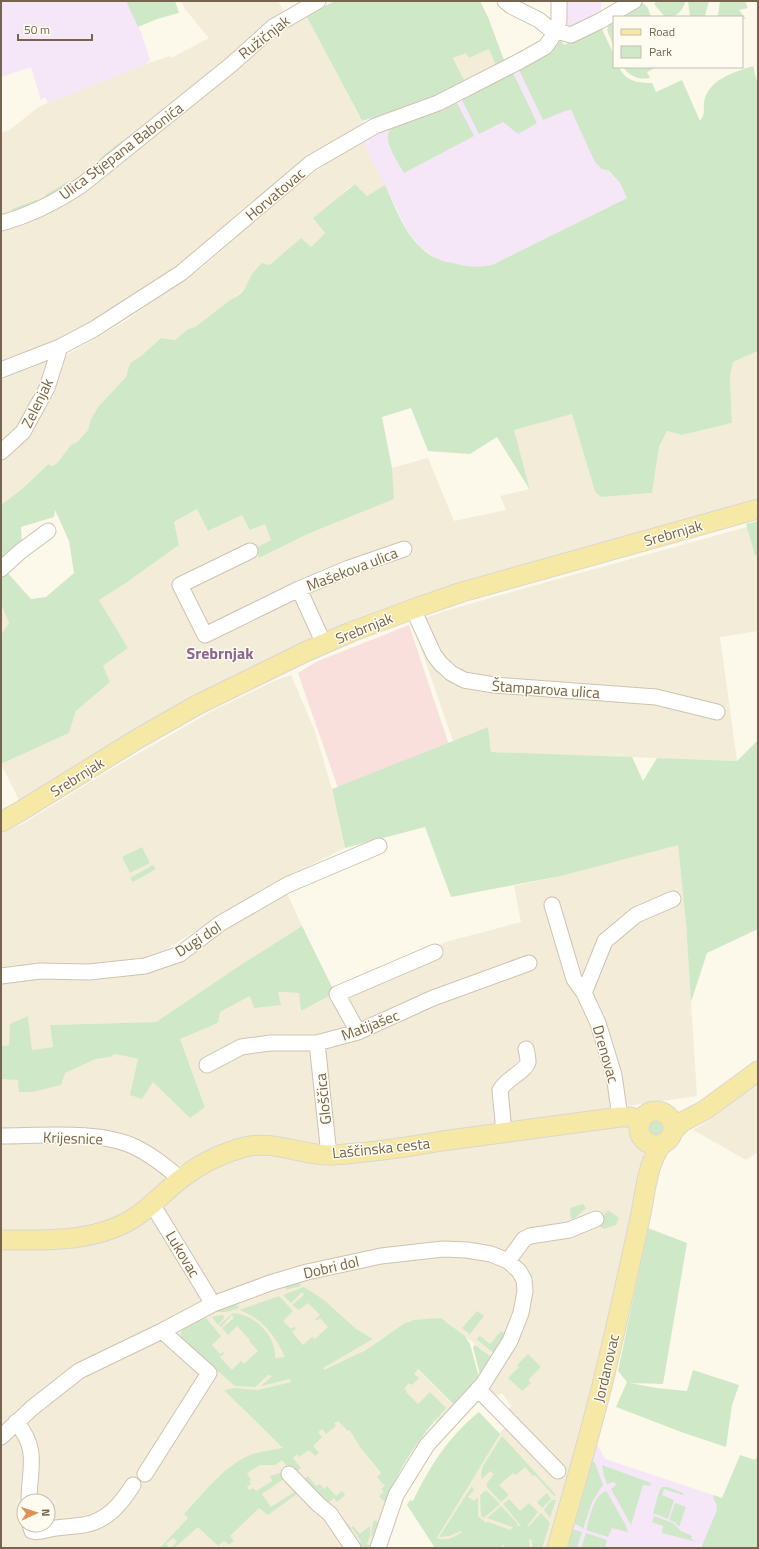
<svg xmlns="http://www.w3.org/2000/svg" width="759" height="1549" viewBox="0 0 759 1549" font-family="'Titillium Web',sans-serif">
<rect width="100%" height="100%" fill="#fcf8ea"/>
<path fill="#f3ecd8" fill-rule="evenodd" d="M181,1H278L289,21L305,12L364,126L141,296L54,343L1,365V133L10,130L37,108L45,104L146,64L170,56L171,58L209,38L185,9Z
M489,49L496,67L465,82L453,58L466,52L469,58Z
M363,142L385,185L367,196L355,184L347,189L334,203L314,218L325,233L311,247L301,238L271,265H267L235,298L230,300L195,327L188,329L175,340L161,338L141,356L130,363L126,377L98,407L91,419L88,430L77,442L71,445L57,463L53,466L47,464L22,489L1,505V461L5,458L33,428L53,396L65,356L127,320L162,294L200,269L305,179L337,156Z
M758,351V500L681,523L478,579L94,756L19,800L1,764L69,733L76,711L110,682L103,666L128,648L99,600L126,583L179,545L174,522L197,509L209,531L243,514L265,524L271,540L259,558L310,533L393,499L392,468L428,458L454,521L506,510L500,496L530,489L513,430L572,413L595,492L601,497L652,493L659,447L667,431L682,435L732,423L730,377L733,362Z
M48,361L46,373L25,418L1,445V380Z
M747,527L755,556L758,555V631L720,637L737,761L491,752L488,727L453,741L412,623L445,611L529,587Z
M1,604L9,623L1,635Z
M291,675L314,729L332,789L345,848L263,889L165,950L132,962L100,965L1,969V833L22,824L120,764L212,711L274,681Z
M678,844L686,924L697,1096L605,1109L560,1120L360,1149L207,1156L177,1166L141,1142L1,1132V1079H18L65,1073L96,1059L110,1057L115,1054L138,1059L153,1082L205,1107L180,1039L218,1023L220,1012L250,996L280,1005L278,992L299,993L301,1011L335,993L446,942L521,922L514,886L561,876Z
M287,893L302,926L242,964L156,1022L50,1025L53,1047L32,1050L28,1016L9,1045L1,1046V980L16,978L98,979L146,970Z
M758,1083V1152L746,1160L693,1130L710,1120Z
M629,1124L641,1141L644,1149L641,1177L608,1329L549,1548H435L433,1545L499,1434L514,1418L508,1410L511,1406L502,1393L495,1397L489,1389L501,1365L446,1321H409L379,1340L364,1351L324,1371L291,1382L257,1390L234,1389L224,1390L244,1408L338,1415L360,1447L380,1472L395,1486L374,1548H165L163,1546L160,1548H1V1244L77,1242L212,1164L270,1150ZM216,1480L229,1536L234,1541L229,1545L224,1541L218,1546L211,1538V1485ZM24,1501H48V1525H24Z
M1,1142H73L121,1148L152,1164L166,1175L168,1184L143,1206L90,1230L1,1234Z
M417,1369L454,1406L437,1423L384,1374Z"/>
<path fill="#f5e6f8" d="M1,1H126L141,32L150,60L146,64L48,103L45,97L41,100L31,67L1,77Z
M563,1H601V16L576,30L564,27Z
M544,57L565,111L571,110L602,169L608,171L620,183L627,198L492,265L477,268L461,265L437,259L420,247L407,230L363,142L394,126L437,111L457,103Z
M595,1440L605,1459L722,1498L758,1548H565Z"/>
<path fill="#f9e0dd" d="M409,625L463,787L354,834L298,673L318,661Z"/>
<path fill="#cfe9c8" d="M126,1H175L179,13L157,19L138,27Z
M335,1H480L488,17L504,60L495,64L489,49L469,58L466,53L453,58L465,82L428,100L362,121L306,15Z
M641,1L648,8L651,17H614V47L607,30L608,28L606,22L637,3Z
M657,1H686C681,12 678,17 665,17L654,4Z
M688,1H709L705,16H718L720,1H745L748,8L739,10L746,19L742,18V17H690Z
M601,27L614,55V67H619C625,81 638,83 652,83L656,92L682,80L700,121C706,113 703,111 704,103C707,80 734,72 753,66L758,86V351L733,362L730,377L732,423L682,435L667,431L659,447L652,493L601,497L595,492L572,414L514,430L530,490L497,437L470,454L428,451L411,408L382,417L392,468L394,499L310,533L259,558L256,548L271,540L265,524L250,530L242,515L208,531L197,509L174,522L179,545L126,583L99,600L128,648L103,666L110,682L76,711L69,733L1,764V635L9,623L1,604V578L6,571L31,599L46,597L74,573L69,541L55,510L54,517L21,527L22,543L1,564V505L22,489L48,464L53,466L57,463L71,445L77,442L88,430L91,419L98,407L126,377L130,363L141,356L161,338L175,340L188,329L195,327L230,300C243,295 245,288 251,276C254,271 258,267 262,263L267,265L271,264L301,238L311,247L325,233L313,218L355,184L367,196L385,185C397,211 409,247 438,259C442,261 448,262 453,263C467,267 477,268 492,265L627,198L620,183L609,171L602,169L595,162L571,110L565,111L543,120L519,70L544,57L545,54L561,40L564,45Z
M623,67H657L647,72L650,78C639,80 630,77 623,67Z
M513,73L537,123L518,134L503,122L479,134L462,100Z
M457,103L474,136L404,173C399,164 386,145 388,135C388,132 391,129 393,126L437,111Z
M123,140L124,141L102,159L100,158Z
M69,181L70,183L67,186L46,197L45,195Z
M36,200L37,202L29,206L13,211L12,209Z
M758,521V555L755,556L746,524Z
M488,727L491,752L632,757L643,781L657,758L737,761L758,740V929L707,953L691,1002L686,924L678,845L561,876L451,897L425,827L345,848L332,789Z
M142,847L150,863L130,873L122,857Z
M153,865L156,869L133,882L130,878Z
M302,926L335,993L301,1011L299,993L278,992L281,1005L254,1008L250,996L220,1012L218,1023L180,1039L205,1107L190,1118L153,1082L142,1099L130,1095L138,1059L115,1054L110,1057L96,1059L65,1073L61,1085L32,1092H19L18,1080L1,1079V1046L9,1045L10,1024L28,1016L32,1050L53,1047L50,1025L156,1022L242,964Z
M648 1128a9 9 0 1 1 18 0a9 9 0 1 1-18 0Z
M583,1204L586,1208L574,1219H571L570,1208Z
M608,1210L619,1218L616,1225L604,1229L596,1224Z
M648,1228L687,1243L663,1384L630,1383L656,1388L687,1391L693,1370L739,1385L732,1405L726,1447L684,1433L616,1407L627,1382L618,1371Z
M299,1280L301,1286L286,1290L285,1284Z
M304,1287L324,1300L356,1329L373,1339L323,1368L324,1370L364,1351L405,1323L414,1320L441,1318L465,1336L470,1344L479,1377L453,1404L418,1369L414,1374L419,1378L412,1385L409,1383L404,1389L407,1391L406,1392L418,1404L430,1392L446,1408C420,1437 401,1464 386,1501L382,1500L379,1496L384,1492L381,1489L385,1486L377,1477L381,1473L360,1447L349,1430L348,1431L338,1421L334,1423L336,1426L326,1434L322,1429L318,1432L322,1437L313,1446L319,1453L315,1456L309,1450L299,1457L297,1454L293,1458L301,1468L294,1473L282,1460L275,1465H260L247,1473L251,1480L249,1481L251,1484L247,1487L249,1490L253,1488L256,1491L272,1481L270,1476L280,1473L288,1476L262,1494L271,1507L299,1489L301,1491L268,1515L259,1508L230,1536L234,1541L229,1545L224,1541L218,1546L198,1527L174,1548L172,1546L177,1542L173,1538L166,1544L170,1548H160L188,1518L184,1514C204,1493 225,1464 253,1454C262,1451 273,1450 283,1448L224,1390L235,1388L257,1390L291,1382L290,1379L261,1386L272,1376L268,1375L255,1387L235,1386L183,1341C173,1328 196,1322 205,1317L221,1336L212,1345L220,1354L223,1352L225,1353L220,1357L232,1370L241,1361L244,1364L258,1351L249,1341L250,1340L237,1326L228,1335L222,1328L234,1318L232,1315L221,1327L219,1325L233,1313C254,1314 277,1336 275,1358L285,1357C276,1336 261,1317 239,1310L279,1296L293,1311L283,1321L291,1329L294,1327L296,1328L292,1332L303,1345L312,1337L315,1339L328,1327L320,1318L317,1321L315,1319L320,1315L308,1303L299,1310L292,1305L304,1295L302,1292L291,1303L283,1295Z
M236,1302L239,1308L226,1312H211Z
M477,1311L484,1316L470,1334L462,1328Z
M222,1315L224,1316V1318L218,1325L212,1317Z
M501,1331L505,1334L495,1354L476,1339L480,1336L490,1344Z
M475,1345L493,1358L480,1375L473,1347Z
M528,1354L541,1367L528,1380L531,1383L522,1391L508,1378L519,1367L517,1365Z
M479,1412L500,1434L437,1538C445,1542 455,1537 462,1532L461,1531L449,1536L439,1537L472,1486L474,1490L468,1497L474,1501L478,1497V1516L486,1523L488,1522L511,1530L512,1527L487,1518L501,1506L517,1523L518,1526H521L503,1504L509,1499L520,1511L529,1503L538,1512L527,1526H529L541,1513L550,1523L542,1548H532V1540L529,1539L530,1548H506L503,1545L500,1548H435L407,1505L410,1500L413,1501C429,1467 449,1436 479,1412Z
M502,1436L556,1495L554,1496L535,1475L533,1476L525,1467L516,1475L513,1473L499,1485L508,1494L507,1497L501,1502L487,1487V1483L494,1474L490,1471L482,1479L481,1475L483,1466Z
M758,1454V1548H701L717,1510L716,1503L713,1498L714,1495L722,1498L740,1455L755,1460Z
M590,1460L595,1463L603,1485L592,1502L583,1529L580,1526L572,1523Z
M602,1465L651,1483L650,1486L643,1485L631,1525L611,1489L616,1485L614,1482L607,1484L604,1476Z
M308,1476L316,1486L320,1484L324,1489L327,1486L336,1496L342,1491L345,1495L337,1502L334,1498L329,1502L351,1528L353,1526L360,1534L370,1526V1536L367,1544L372,1546L371,1548H358L356,1546L361,1541L352,1528L346,1533L303,1480Z
M667,1487L683,1493V1495L664,1489L662,1495L674,1500L668,1519L653,1513L660,1489L662,1487Z
M486,1490L500,1504L484,1518L481,1516L480,1495Z
M606,1491L607,1492L625,1524L628,1532L612,1528L608,1537L586,1530C590,1518 593,1496 606,1491Z
M547,1493L551,1499L542,1508L537,1502Z
M552,1500H556L550,1518L544,1510Z
M675,1503L686,1507L679,1527L675,1522L669,1520Z
M654,1516L673,1523L681,1531L692,1536L691,1539L697,1542L662,1533L663,1526L652,1522Z
M376,1520L379,1525L374,1538L371,1535L373,1522Z
M571,1529L582,1532L577,1548H565Z
M586,1533L607,1540L605,1548H581Z"/>
<g fill="none" stroke-linecap="round" stroke-linejoin="round">
<g stroke="#cdc3b0" stroke-width="17">
<path id="minor" d="M505,1L511,6L539,20L550,29L571,35L600,21L634,1
M1,223C31,215 58,201 83,184L232,64L273,27L318,1
M1,370L60,347L94,329L181,273L311,163L375,126L438,103L520,61L545,47L551,39L559,21V1
M1,452L23,432L47,388L60,347
M250,551L180,585L205,635L299,589L324,644
M1,569L21,551L48,531
M299,589L349,568L404,549
M413,609L434,655L441,664L451,673L464,680L494,685L656,697L717,712
M552,905L574,979L584,993
M1,976L40,971L89,972L145,966L180,954L221,923L287,885L379,846
M358,1032L337,994L435,952
M317,1043L329,1155
M207,1065L241,1047L270,1043H317L358,1032L433,998L529,963
M620,1117L614,1075L598,1023L584,993L605,941L636,915L673,899
M504,1132L500,1090C506,1079 526,1071 528,1062C528,1058 527,1053 526,1049
M1,1136C41,1136 100,1130 135,1147C152,1155 166,1167 181,1179
M152,1204L213,1304
M508,1261L524,1239L530,1236L569,1230L596,1219
M478,1389L558,1471
M16,1422C40,1450 29,1469 29,1501
M1,1437L32,1408L79,1371L162,1331L213,1304L270,1283L307,1272L381,1256L443,1249L467,1250L491,1254L508,1261L519,1271L524,1280L525,1291L521,1313L510,1341L483,1384L427,1445L396,1495L378,1548
M145,1474L209,1373L162,1331
M289,1474L318,1504L330,1514L353,1548
M30,1525L32,1531C41,1533 47,1529 56,1528C65,1527 75,1526 84,1525C107,1521 121,1504 133,1485"/>
</g>
<g stroke="#dbd7d1" stroke-width="21">
<path id="major" d="M1,822L19,812L139,738L197,705L305,652L351,632L413,609L462,592L758,509
M639 1128a17 17 0 1 1 34 0a17 17 0 1 1-34 0Z
M673,1131L682,1122L705,1110L758,1071
M1,1240C47,1240 97,1243 137,1216C153,1205 166,1190 182,1178C200,1164 222,1153 245,1147C273,1140 302,1155 329,1155C338,1155 347,1154 355,1153C384,1151 413,1146 442,1141C501,1133 561,1125 620,1117H631L641,1121
M557,1548C574,1488 592,1429 606,1369C618,1319 629,1269 640,1218C645,1196 647,1161 663,1143"/>
</g>
<use href="#minor" stroke="#fff" stroke-width="15"/>
<use href="#major" stroke="#f6e9a6" stroke-width="19"/>
</g>
<g text-anchor="middle" dominant-baseline="central" stroke-width="3" stroke-linejoin="round" paint-order="stroke">
<g font-size="15" fill="#75644e" stroke="#fefbf0">
<text transform="translate(264 37) rotate(-38)">Ružičnjak</text>
<text transform="translate(121 151) rotate(-37)">Ulica Stjepana Babonića</text>
<text transform="translate(275 194) rotate(-40)">Horvatovac</text>
<text transform="translate(37 403) rotate(-64)">Zelenjak</text>
<text transform="translate(673 533) rotate(-16)">Srebrnjak</text>
<text transform="translate(352 569) rotate(-21)">Mašekova ulica</text>
<text transform="translate(364 628) rotate(-22)">Srebrnjak</text>
<text transform="translate(546 689) rotate(4)">Štamparova ulica</text>
<text transform="translate(77 777) rotate(-32)">Srebrnjak</text>
<text transform="translate(198 939) rotate(-33)">Dugi dol</text>
<text transform="translate(370 1025) rotate(-21)">Matijašec</text>
<text transform="translate(606 1054) rotate(74)">Drenovac</text>
<text transform="translate(323 1099) rotate(-96)">Gloščica</text>
<text transform="translate(73 1138) rotate(2)">Krijesnice</text>
<text transform="translate(381 1148) rotate(-6)">Laščinska cesta</text>
<text transform="translate(183 1254) rotate(59)">Lukovac</text>
<text transform="translate(331 1267) rotate(-13)">Dobri dol</text>
<text transform="translate(606 1368) rotate(-77)">Jordanovac</text>
</g>
<g font-size="16" font-weight="bold" fill="#8c6691" stroke="#fefbf0">
<text x="220" y="653">Srebrnjak</text>
</g>
</g>
<rect width="759" height="1549" fill="none" stroke="#75644e" stroke-width="4"/>
<rect x="613" y="16" width="130" height="52" fill="#fefbf0" stroke="#c7bfaf"/>
<rect x="621" y="29" width="20" height="6" fill="#f6e9a6" stroke="#c7bfaf"/>
<text x="649" y="36" font-size="12" fill="#75644e">Road</text>
<rect x="621" y="46" width="20" height="12" fill="#cfe9c8" stroke="#c7bfaf"/>
<text x="649" y="56" font-size="12" fill="#75644e">Park</text>
<g transform="translate(36 1513) rotate(87)"><circle r="19" fill="#fefbf0" stroke="#c7bfaf"/>
<path d="M0-3L7 15L0 10L-7 15Z" fill="#de9156"/>
<text y="-6" font-size="11" font-weight="bold" text-anchor="middle" fill="#75644e">N</text>
</g>
<path d="M18 34v6h74v-6" fill="none" stroke="#75644e" stroke-width="2"/>
<text x="24" y="34" font-size="12" fill="#75644e" stroke="#fefbf0" stroke-width="3" paint-order="stroke">50 m</text>
</svg>
